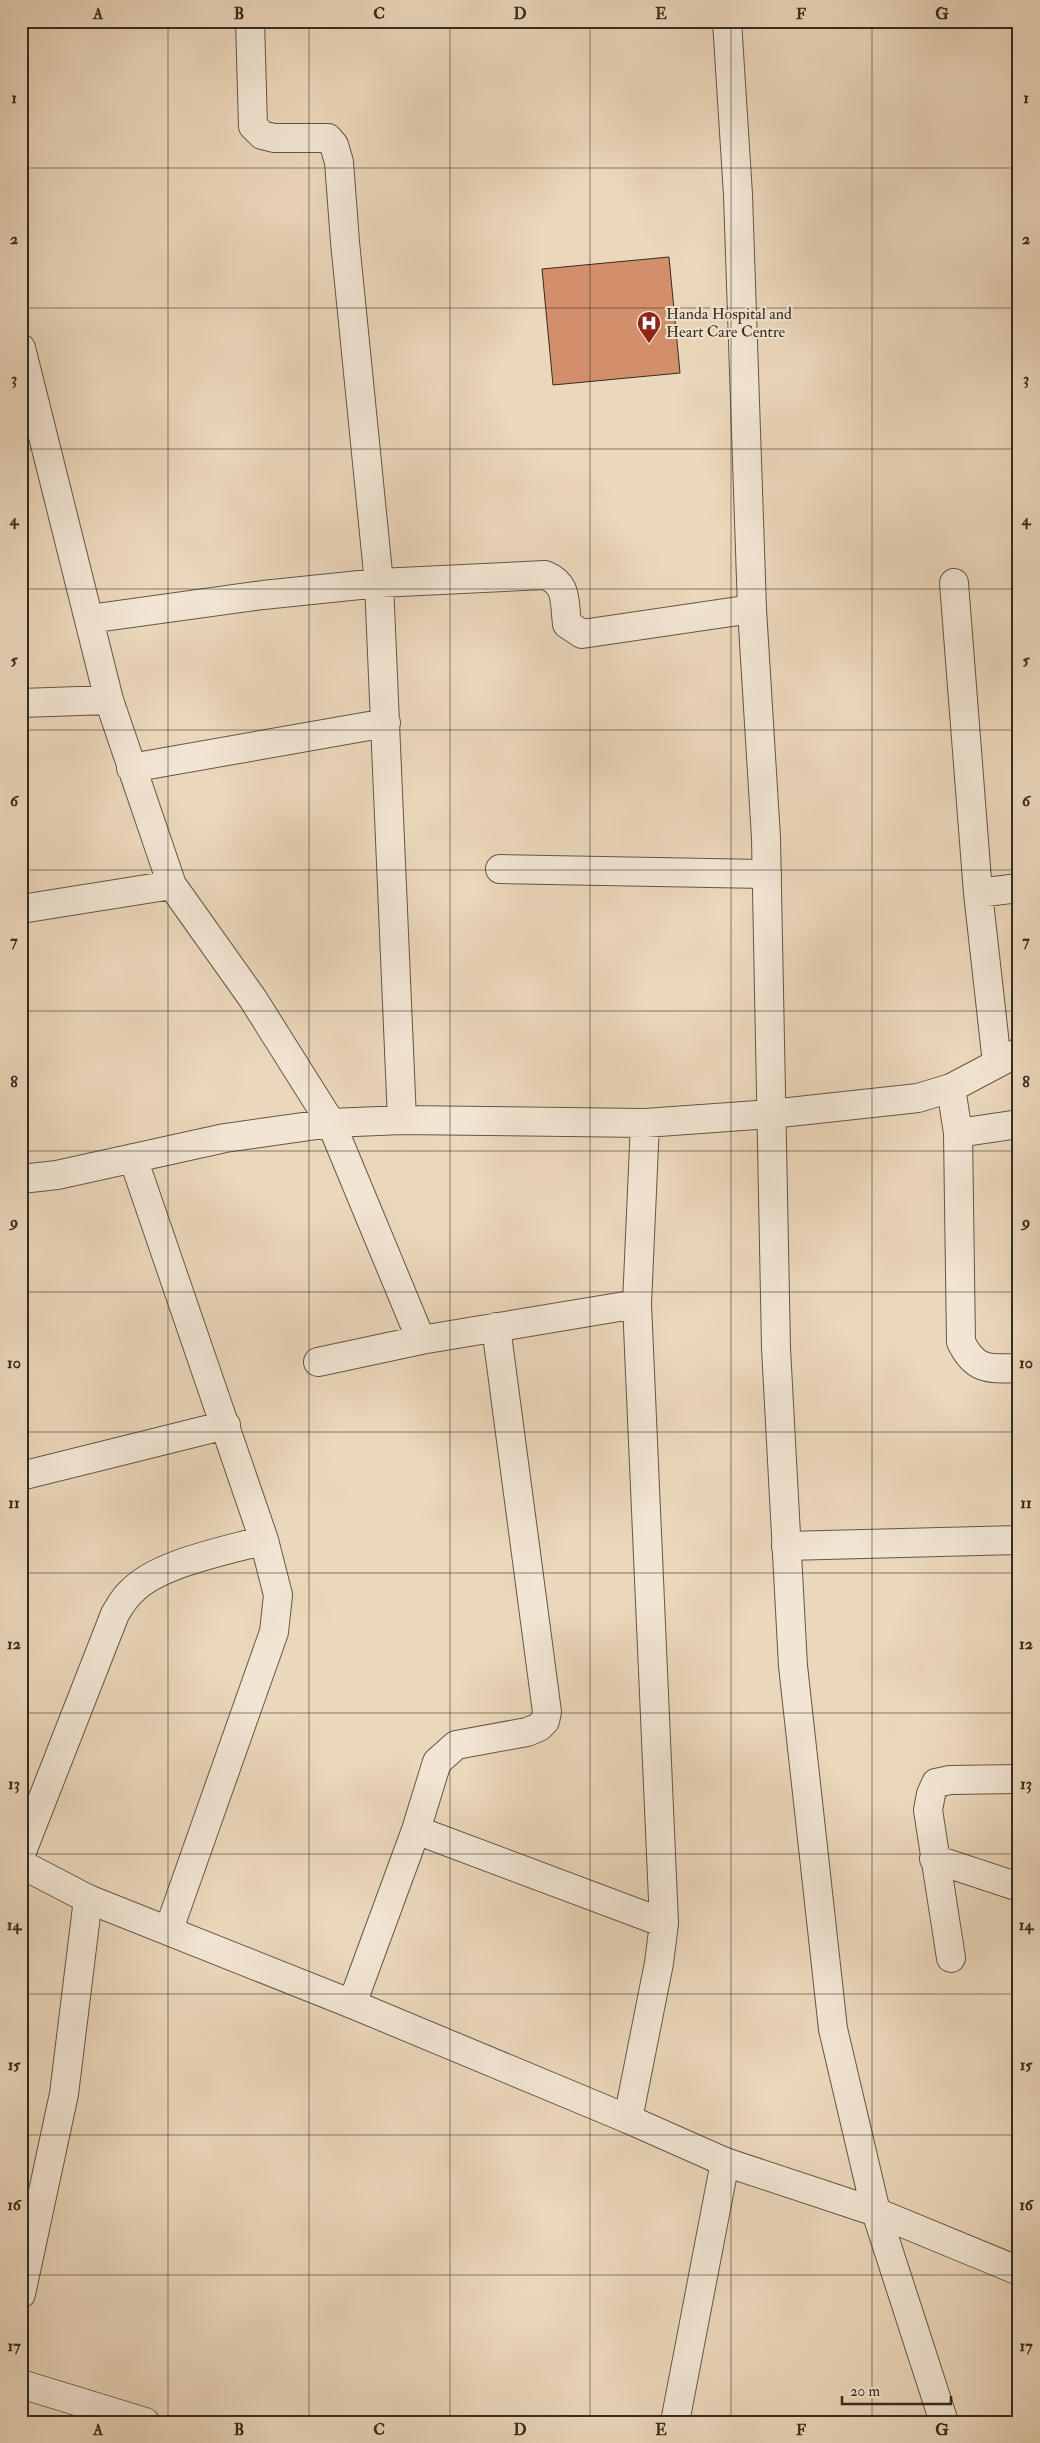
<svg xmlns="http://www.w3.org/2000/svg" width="1040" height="2443" viewBox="0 0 1040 2443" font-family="'IM FELL Double Pica',serif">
<rect width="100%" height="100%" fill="#ebd7bb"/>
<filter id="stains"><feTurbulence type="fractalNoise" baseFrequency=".004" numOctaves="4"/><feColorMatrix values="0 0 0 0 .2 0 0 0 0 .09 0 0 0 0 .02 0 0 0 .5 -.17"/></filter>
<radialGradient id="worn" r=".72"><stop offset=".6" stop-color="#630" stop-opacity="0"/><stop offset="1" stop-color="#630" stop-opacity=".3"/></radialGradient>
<path fill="#d38f6c" stroke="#362c1f" d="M669,257L680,373L553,385L542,269Z"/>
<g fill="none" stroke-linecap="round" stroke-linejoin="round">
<g stroke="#635746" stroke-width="30">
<path id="minor" d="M250,21L253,126L262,135L274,138H328L334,145L339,162L345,242L379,583L402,1120
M21,348L109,700L172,885L253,999L331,1123L421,1340
M954,583L978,893L997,1063
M89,619L263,595L379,583L545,575C568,584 564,601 567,624L582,634L752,609
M21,703L109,700
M131,768L386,723
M500,869L767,874
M978,893L1019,888
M21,909L172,885
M951,1088L958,1133L961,1342C975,1371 989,1369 1019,1368
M958,1133L1019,1124
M133,1158L264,1540L278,1595L274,1632L169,1929
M21,1179L57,1175L225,1138L331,1123L402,1120L645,1123L771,1114
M318,1362L421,1340L637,1304
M21,1476L226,1425
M786,1546L1019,1540
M416,1830L664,1923
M21,1854L115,1614C120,1606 124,1598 131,1592C158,1563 226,1551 264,1540
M934,1859L1019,1887
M951,1958L928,1810L931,1794L936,1783L950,1780L1019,1779
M352,2004L416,1830L437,1762L456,1745L527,1732L539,1727L545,1721L547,1712L496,1327
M628,2119L659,1963L664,1923L637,1304L645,1123
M876,2212L944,2422
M21,2294L64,2094L88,1899
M21,2384L145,2422
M675,2422L725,2162"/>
</g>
<g stroke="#635746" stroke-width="30">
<path id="tertiary" d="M727,21L738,195L752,609L766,838L776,1348L793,1666L833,2029L876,2212
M771,1114L918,1098L951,1088L1019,1052
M21,1864L88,1899L352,2004L628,2119L725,2162L876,2212L1019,2271"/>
</g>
<use href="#minor" stroke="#f2e5d3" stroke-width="28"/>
<use href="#tertiary" stroke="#f2e5d3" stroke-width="28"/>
</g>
<path fill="none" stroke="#362c1f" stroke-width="1" stroke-opacity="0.55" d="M168,21V2422M309,21V2422M450,21V2422M590,21V2422M731,21V2422M872,21V2422M21,168H1019M21,308H1019M21,449H1019M21,589H1019M21,730H1019M21,870H1019M21,1011H1019M21,1151H1019M21,1292H1019M21,1432H1019M21,1573H1019M21,1713H1019M21,1854H1019M21,1994H1019M21,2135H1019M21,2275H1019"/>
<defs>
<g id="hospital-pin" transform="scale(1.25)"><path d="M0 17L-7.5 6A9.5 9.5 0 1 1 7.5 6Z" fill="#8f2418" stroke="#f2e5d3"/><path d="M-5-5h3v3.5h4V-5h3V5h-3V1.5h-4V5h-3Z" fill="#fff"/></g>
</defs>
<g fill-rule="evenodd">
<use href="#hospital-pin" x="649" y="323"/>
</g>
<g text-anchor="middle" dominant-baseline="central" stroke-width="4" stroke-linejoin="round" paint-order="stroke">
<g font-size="16" fill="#362c1f" stroke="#f2e5d3" text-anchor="start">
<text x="666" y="314">Handa Hospital and<tspan x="666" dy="18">Heart Care Centre</tspan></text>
</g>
</g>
<rect width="1040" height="2443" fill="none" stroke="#ebd7bb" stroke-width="55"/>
<path d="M842 2396v8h109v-8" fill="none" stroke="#362c1f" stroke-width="2.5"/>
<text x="850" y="2396" font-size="15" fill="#362c1f" stroke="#f2e5d3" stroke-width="4" paint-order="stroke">20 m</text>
<rect x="28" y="28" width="984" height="2388" fill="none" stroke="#362c1f" stroke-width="2"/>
<g font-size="16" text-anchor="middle" font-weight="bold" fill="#362c1f">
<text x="98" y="19">A</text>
<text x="239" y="19">B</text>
<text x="379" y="19">C</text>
<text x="520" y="19">D</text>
<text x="661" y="19">E</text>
<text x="801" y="19">F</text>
<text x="942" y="19">G</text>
<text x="14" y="103">1</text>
<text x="1026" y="103">1</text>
<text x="14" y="244">2</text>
<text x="1026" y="244">2</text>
<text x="14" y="384">3</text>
<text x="1026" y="384">3</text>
<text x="14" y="525">4</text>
<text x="1026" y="525">4</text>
<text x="14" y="665">5</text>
<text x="1026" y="665">5</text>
<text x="14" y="806">6</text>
<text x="1026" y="806">6</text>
<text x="14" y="946">7</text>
<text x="1026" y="946">7</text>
<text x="14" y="1087">8</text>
<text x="1026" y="1087">8</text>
<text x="14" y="1227">9</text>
<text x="1026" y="1227">9</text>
<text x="14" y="1368">10</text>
<text x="1026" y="1368">10</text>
<text x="14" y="1508">11</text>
<text x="1026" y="1508">11</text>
<text x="14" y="1649">12</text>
<text x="1026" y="1649">12</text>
<text x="14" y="1789">13</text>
<text x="1026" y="1789">13</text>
<text x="14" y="1930">14</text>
<text x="1026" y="1930">14</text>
<text x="14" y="2070">15</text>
<text x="1026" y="2070">15</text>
<text x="14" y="2210">16</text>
<text x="1026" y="2210">16</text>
<text x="14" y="2351">17</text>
<text x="1026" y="2351">17</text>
<text x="98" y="2435">A</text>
<text x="239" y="2435">B</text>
<text x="379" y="2435">C</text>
<text x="520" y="2435">D</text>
<text x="661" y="2435">E</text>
<text x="801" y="2435">F</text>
<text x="942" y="2435">G</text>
</g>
<rect width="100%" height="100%" filter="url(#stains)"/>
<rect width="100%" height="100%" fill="url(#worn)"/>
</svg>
